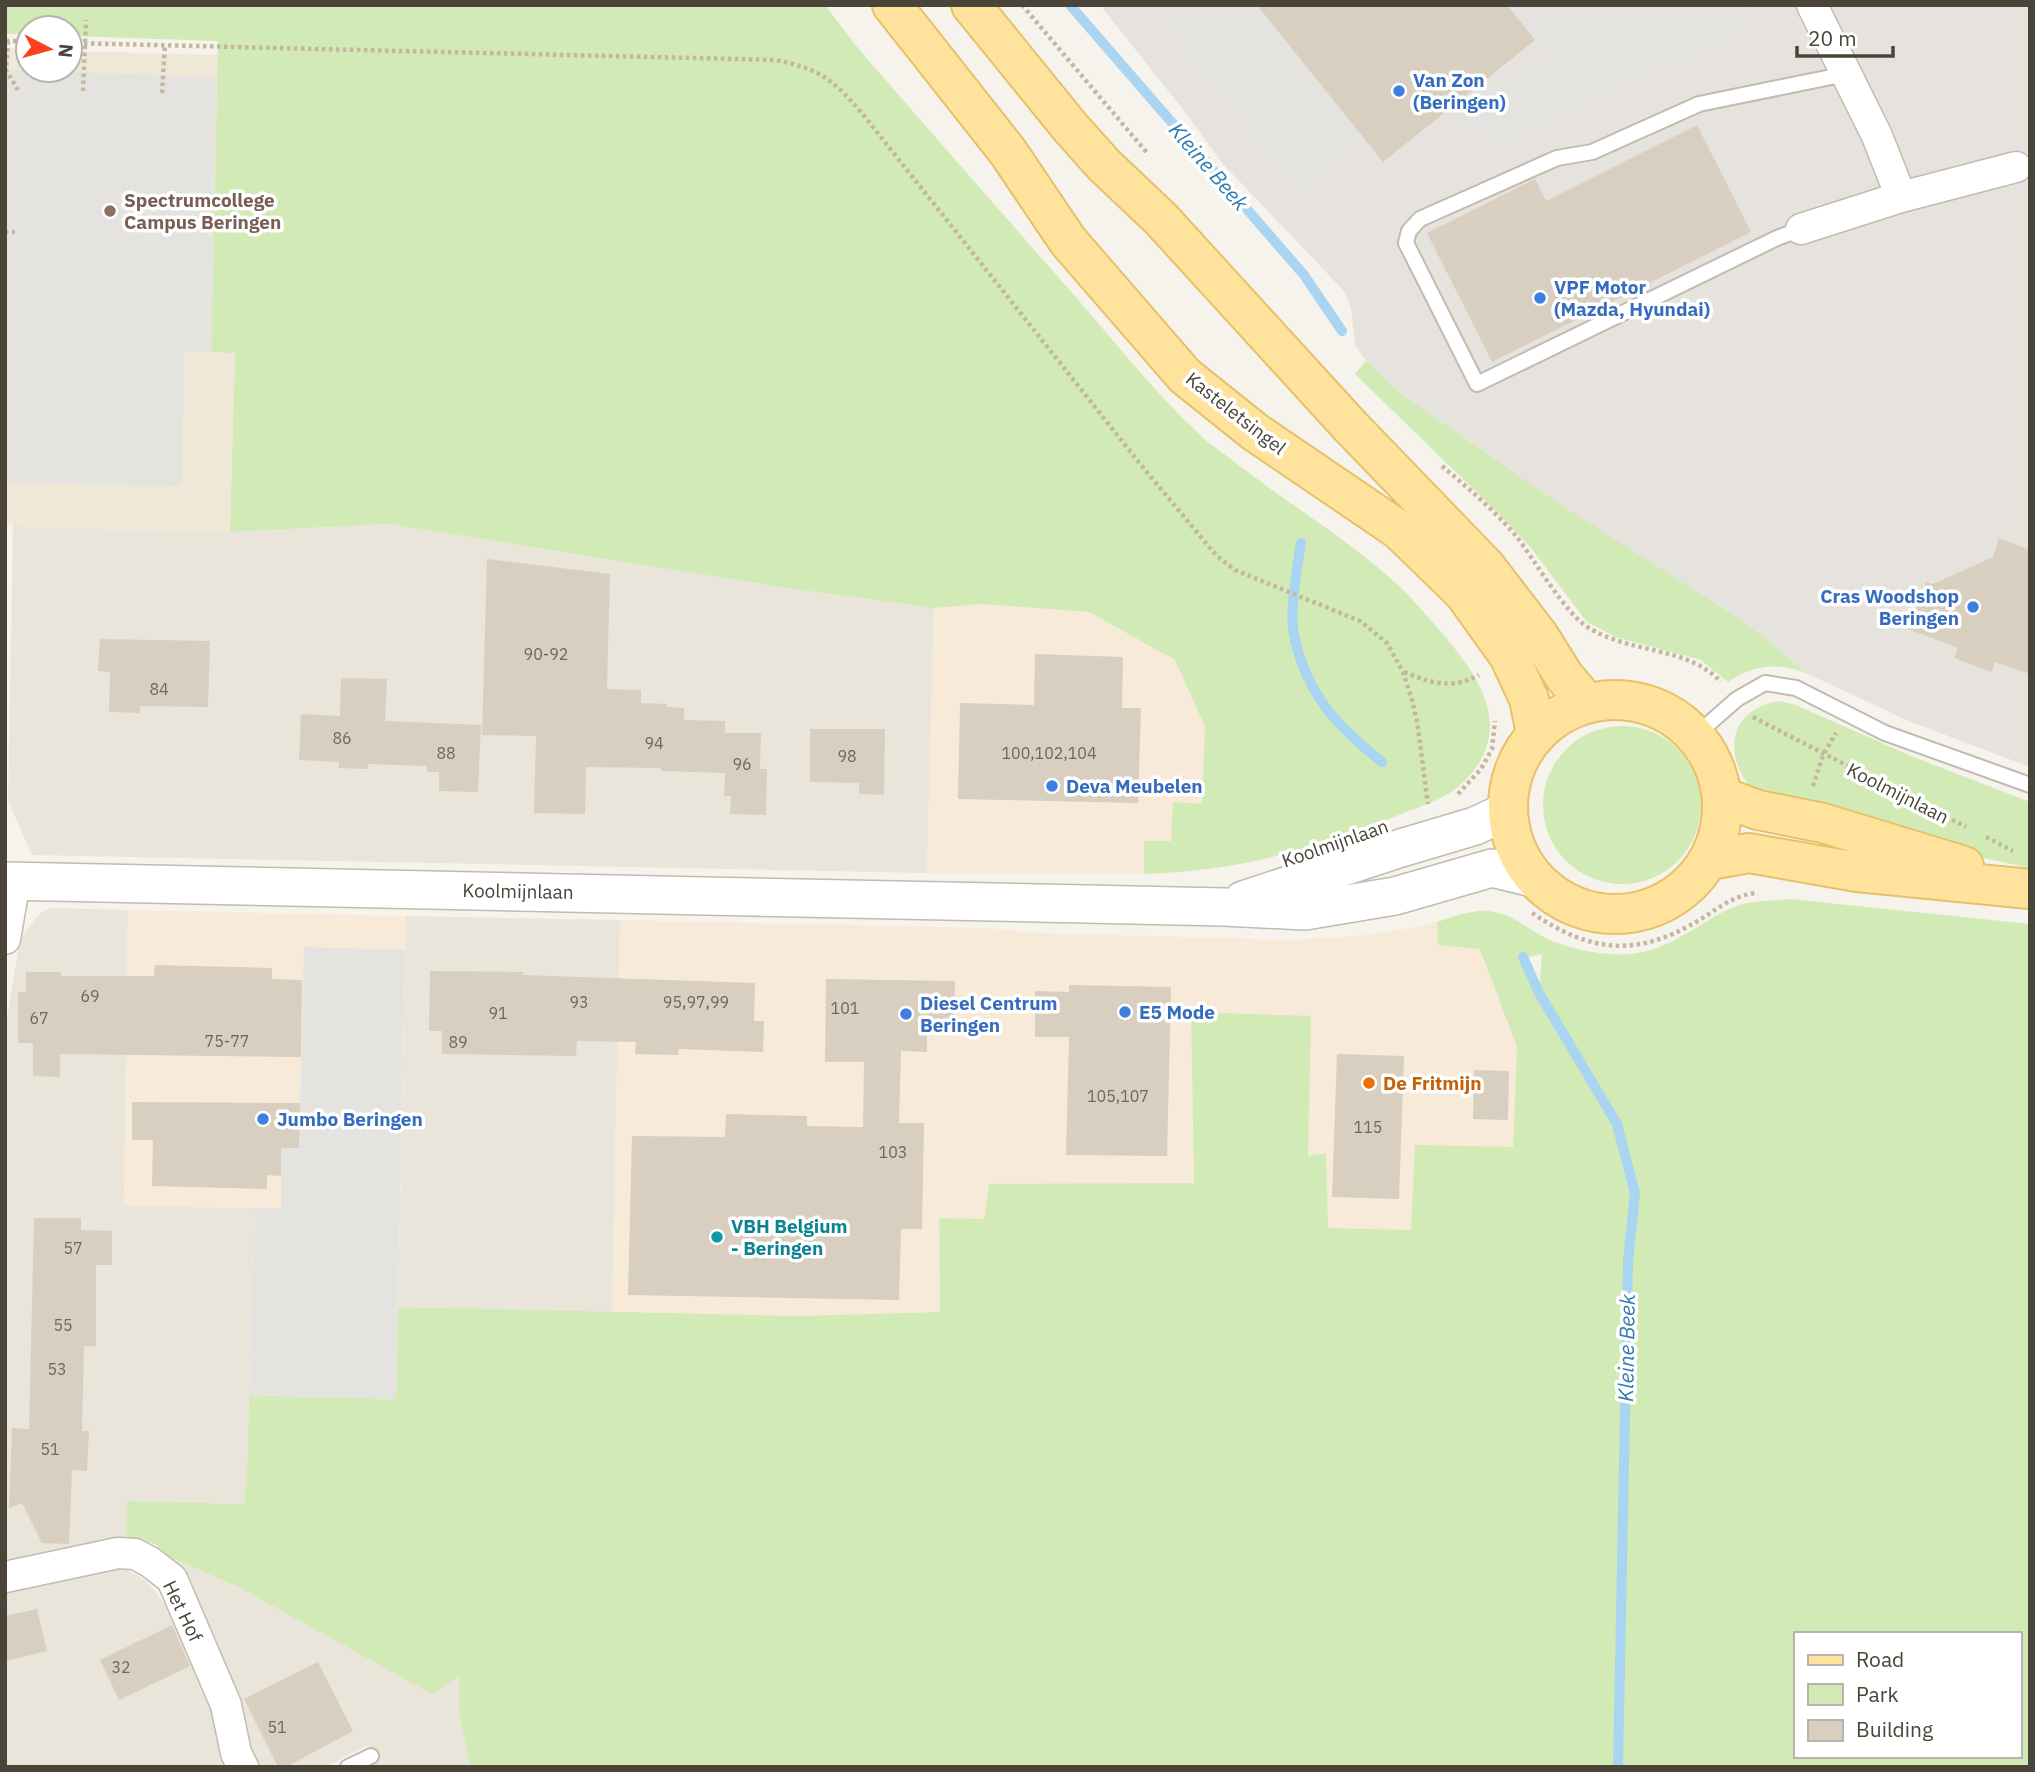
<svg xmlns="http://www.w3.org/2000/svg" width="2035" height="1772" viewBox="0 0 2035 1772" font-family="'IBM Plex Sans',sans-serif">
<rect width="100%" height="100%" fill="#f6f3ec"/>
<path fill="#eae5da" d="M13,524L53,528L230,532L389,524L779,587L934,608L927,873L32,855L8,801Z
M52,908L128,910L124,1206L254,1208L247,1472L244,1504L128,1501L126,1540L5,1568V1029L19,945L24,934L35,919L43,911Z
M406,916L620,920L612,1313L398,1307Z
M169,1557L459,1676V1712L470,1767H365L376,1761L368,1745L325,1767H256L176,1568Z
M121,1567L140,1577L150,1585L167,1607L208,1690L214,1707L217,1738L229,1767H5V1588Z"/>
<path fill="#f7ead8" d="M981,604L1089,612L1175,660L1205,727L1202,804L1171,842H1144V874L927,873L934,608Z
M128,910L406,916L396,1399L249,1395L254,1208L124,1206Z
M620,920L985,928L1043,933L1291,940L1357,936L1399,930L1437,922L1439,945L1480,948L1517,1047L1513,1147L1411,1230L1328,1228L1326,1153L1308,1157L1191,1013L1194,1184H989L985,1219L939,1218L940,1312L799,1316L612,1313Z"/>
<path fill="#e6e2dd" d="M1100,5H2030V767L1911,722L1808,674L1770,642L1560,504L1400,393L1366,361L1355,345L1351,308L1344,291L1223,164L1181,107Z"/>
<path fill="#efe8d6" d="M5,48L28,49V70H70V51L218,55L211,351L235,352L230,532L52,528L5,523Z"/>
<path fill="#d2eab5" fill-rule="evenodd" d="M5,5H825L857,47C929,130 1001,212 1074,295C1115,342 1154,392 1200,435C1211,446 1225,454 1237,464C1290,505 1349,540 1398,585C1416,602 1432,622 1448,640C1487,688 1514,737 1458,787C1444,799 1421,806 1404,813C1313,849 1242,871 1144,874V841H1171L1173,802L1202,804L1205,727L1175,660L1089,612L981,604L934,608L779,587L389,524L230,532L235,353L211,352L218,41L70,36V28H28V34H5Z
M1366,361L1400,393L1560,504L1742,621L1770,642L1808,674C1778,662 1755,664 1728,682L1701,660L1616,637L1587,622L1530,547L1501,516L1355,374Z
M1780,701L1796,705L1911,756L2030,802V868L1955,852L1751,788C1722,753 1730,708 1780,701Z
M1543 805a79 79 0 1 1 158 0a79 79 0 1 1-158 0Z
M1790,899L2030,924V1767H470L459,1712V1676L432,1694L237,1586L169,1557L155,1544L140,1539L126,1540L127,1501L244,1504L247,1472L249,1395L396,1399L398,1307L799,1316L940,1312L939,1218L984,1219L989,1184L1194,1183L1191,1012L1311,1016L1308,1156L1326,1153L1328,1228L1411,1230L1415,1145L1513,1147L1517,1047L1480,949L1438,945L1437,922C1453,917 1472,909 1489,911C1517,915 1530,932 1552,941C1575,950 1606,956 1631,954C1669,950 1695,926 1727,910C1746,900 1769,901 1790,899ZM1542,954L1539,991V992L1523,958ZM1795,1634H2019V1756H1795Z"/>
<path fill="#e5e3e0" d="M1148,5H1257L1367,142L1301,198Z
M1507,5H1745L1751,30L1505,145L1455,121L1548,54Z
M5,70L216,77L211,352L185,351L181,486L5,483Z
M304,947L405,950L396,1399L249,1395L254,1208H281V1148L299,1147Z"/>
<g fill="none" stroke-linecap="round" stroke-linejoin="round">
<path stroke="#a9d4f2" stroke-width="10" d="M1070,5L1304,275L1342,331
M1301,543C1297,572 1288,611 1295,640C1308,696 1339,728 1382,762
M1523,957L1539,993L1617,1124L1635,1193L1628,1262L1618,1767"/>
</g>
<path fill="#d8cfc1" d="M1257,5H1507L1535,40L1383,162Z
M1697,125L1751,232L1492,362L1427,233L1535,179L1546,201Z
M1999,538L2030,550V674L1995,662L1992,672L1954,658L1958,648L1908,629L1926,582L1933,584L1993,557Z
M487,559L610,574L607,689L641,690V703L667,704V707L684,708V720L725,721V733H761L760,769H767L766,815L730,814L731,796H724L725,773L661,771V768L586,767L585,814L534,813L536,736L482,735Z
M100,639L210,641L208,707L140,706V713L109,712L110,672L98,671Z
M1035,654L1123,657L1122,708H1141L1138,803L958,799L960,703L1034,705Z
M341,678L387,679L385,721L481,725L478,792L439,791V772H427V766L368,764V769L339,768V762L299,760L301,714L340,716Z
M810,729H885L884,795L859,794V783L810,782Z
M155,965L272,968V979L302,980L301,1057L60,1054V1077L33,1076V1043H18V992H26V972H61V976H154Z
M430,971L523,972V975L755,983L754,1021H764L763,1052L679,1049L678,1055L635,1054L636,1042L577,1041L576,1056L442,1054V1031H429Z
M826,979L955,981L954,1031H927V1052L901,1051L899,1123H924L922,1229H901L899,1300L628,1295L632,1136L725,1137L726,1114L807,1116V1126L863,1127L864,1062H825Z
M1069,985L1171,987L1167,1156L1066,1155L1069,1037H1035V991L1069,992Z
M1337,1054L1404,1056L1399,1199L1332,1197Z
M1474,1070L1509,1071L1508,1120L1473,1119Z
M132,1102L300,1103L299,1148H281V1176L267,1175V1189L152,1186L153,1140H132Z
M34,1218H81V1230L112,1231V1265H96V1346H84L82,1431H89L87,1471L72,1470L69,1544L42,1543L22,1503L9,1508L12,1428L29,1429Z
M37,1609L47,1651L5,1661V1616Z
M172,1625L190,1666L119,1700L100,1660Z
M318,1662L353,1731L286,1767H278L244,1699Z"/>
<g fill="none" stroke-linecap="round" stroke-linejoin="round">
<g stroke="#c2bbae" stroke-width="18">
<path id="service" d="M1801,229L1777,238L1477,384L1406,243L1409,231L1420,219L1557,158L1592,152L1699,104L1846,74
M1696,735L1737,699L1765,683L1796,688L1885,733L2030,785
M348,1767L371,1756"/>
</g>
<g stroke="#c2bbae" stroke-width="33">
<path id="minor" d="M1812,5L1877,136L1901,197
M1801,229L1901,197L2016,167
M5,939L15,881
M5,1577L118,1553L135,1554L150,1562L172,1579L226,1705L236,1753L243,1767"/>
</g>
<g stroke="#c2bbae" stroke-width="40">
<path id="tertiary" d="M5,881L1224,907L1305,911L1395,896L1492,868L1533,878
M1243,900L1401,848L1475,826L1507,811"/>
</g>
<g stroke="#e6c16a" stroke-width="42">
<path id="primary" d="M892,5L1008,152L1068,241L1185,376L1255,432L1399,530L1464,593L1509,656L1529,699L1536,733
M971,5L1070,127L1104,165L1161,219L1350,426L1486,567L1539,636L1564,676L1586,702
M1508 807a107 107 0 1 1 214 0a107 107 0 1 1-214 0Z
M1723,797L1758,810L1823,823L1964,866
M1710,860L1749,853L1857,872L2030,889"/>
</g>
<path stroke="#c4b79f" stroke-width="4.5" stroke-dasharray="3.5 3.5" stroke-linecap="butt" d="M1022,5L1148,154
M6,41H28
M8,41L6,70L18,90
M70,43L776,60C820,69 832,79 861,112L1145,470L1216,555L1235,570L1360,621L1387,643L1403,672L1412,700L1417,721L1428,804
M83,91L86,20
M162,93L165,46
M5,232H15
M1442,466C1468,488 1494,510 1516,536C1535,560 1565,614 1589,628C1631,654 1688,646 1721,682
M1404,672C1431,683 1452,690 1479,675
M1753,717L1966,827
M1813,786L1823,755L1836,733
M1458,794L1481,769L1492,749L1495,721
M1986,837L2013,851
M1532,913C1592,953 1637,958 1701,919C1719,908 1735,894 1758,893"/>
<use href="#service" stroke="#fff" stroke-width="14"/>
<use href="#minor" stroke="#fff" stroke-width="30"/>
<use href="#tertiary" stroke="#fff" stroke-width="37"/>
<use href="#primary" stroke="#ffe39c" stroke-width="38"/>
</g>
<g fill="#3f7fe0" stroke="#fff" stroke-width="2.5">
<circle cx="1399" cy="91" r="7"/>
<circle cx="1540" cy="298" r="7"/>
<circle cx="1973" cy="607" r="7"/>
<circle cx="1052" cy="786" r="7"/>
<circle cx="1125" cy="1012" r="7"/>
<circle cx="906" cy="1014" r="7"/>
<circle cx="263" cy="1119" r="7"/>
</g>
<circle fill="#8d6e63" stroke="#fff" stroke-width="2.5" cx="110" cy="211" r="7"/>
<circle fill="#e8710a" stroke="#fff" stroke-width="2.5" cx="1369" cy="1083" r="7"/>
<circle fill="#0f9aa8" stroke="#fff" stroke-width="2.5" cx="717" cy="1237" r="7"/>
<g text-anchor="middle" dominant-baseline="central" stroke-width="7" stroke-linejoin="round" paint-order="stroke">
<g font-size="16" fill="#6e675b">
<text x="546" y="654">90-92</text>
<text x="159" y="689">84</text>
<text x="342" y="738">86</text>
<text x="654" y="743">94</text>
<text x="446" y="753">88</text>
<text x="1049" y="753">100,102,104</text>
<text x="847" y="756">98</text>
<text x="742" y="764">96</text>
<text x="90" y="996">69</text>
<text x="579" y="1002">93</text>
<text x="696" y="1002">95,97,99</text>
<text x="845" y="1008">101</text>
<text x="498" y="1013">91</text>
<text x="39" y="1018">67</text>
<text x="227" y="1041">75-77</text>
<text x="458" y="1042">89</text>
<text x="1118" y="1096">105,107</text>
<text x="1368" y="1127">115</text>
<text x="893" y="1152">103</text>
<text x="73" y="1248">57</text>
<text x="63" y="1325">55</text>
<text x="57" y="1369">53</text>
<text x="50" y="1449">51</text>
<text x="121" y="1667">32</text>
<text x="277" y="1727">51</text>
</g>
<g font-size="19" font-weight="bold" fill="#366cbe" stroke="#fff" text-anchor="start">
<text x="1413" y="80">Van Zon<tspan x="1413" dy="22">(Beringen)</tspan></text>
<text x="1554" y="287">VPF Motor<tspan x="1554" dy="22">(Mazda, Hyundai)</tspan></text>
<text x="1959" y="596" text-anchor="end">Cras Woodshop<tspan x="1959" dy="22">Beringen</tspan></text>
<text x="1066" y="786">Deva Meubelen</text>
<text x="920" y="1003">Diesel Centrum<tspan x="920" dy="22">Beringen</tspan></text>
<text x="1139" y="1012">E5 Mode</text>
<text x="277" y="1119">Jumbo Beringen</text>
</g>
<g font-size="19" font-weight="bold" fill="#785e54" stroke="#fff" text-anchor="start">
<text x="124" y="200">Spectrumcollege<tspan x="124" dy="22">Campus Beringen</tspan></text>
</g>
<g font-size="19" fill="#4b4439" stroke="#fff">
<text transform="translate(1236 413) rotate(38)">Kasteletsingel</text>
<text transform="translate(1898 793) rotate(27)">Koolmijnlaan</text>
<text transform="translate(1335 843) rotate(-19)">Koolmijnlaan</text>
<text transform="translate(518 891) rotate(1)">Koolmijnlaan</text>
<text transform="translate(183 1611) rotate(64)">Het Hof</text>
</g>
<g font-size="19" font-weight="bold" fill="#c56008" stroke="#fff" text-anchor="start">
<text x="1383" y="1083">De Fritmijn</text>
</g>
<g font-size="19" font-weight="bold" fill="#0d838f" stroke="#fff" text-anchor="start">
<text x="731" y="1226">VBH Belgium<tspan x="731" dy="22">- Beringen</tspan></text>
</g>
<g font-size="21" font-style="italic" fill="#2e7ab2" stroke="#fff">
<text transform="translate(1209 166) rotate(49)">Kleine Beek</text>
<text transform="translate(1626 1348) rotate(-89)">Kleine Beek</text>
</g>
</g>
<rect width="2035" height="1772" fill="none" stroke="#4b4439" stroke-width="14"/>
<rect x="1794" y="1632" width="228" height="126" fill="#ffffff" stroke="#b7b4b0" stroke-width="2"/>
<rect x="1808" y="1655" width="35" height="10" fill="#ffe39c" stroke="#b7b4b0" stroke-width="2"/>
<text x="1856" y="1667" font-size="21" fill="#4b4439">Road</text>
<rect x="1808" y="1684" width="35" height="21" fill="#d2eab5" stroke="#b7b4b0" stroke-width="2"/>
<text x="1856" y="1702" font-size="21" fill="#4b4439">Park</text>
<rect x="1808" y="1720" width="35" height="21" fill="#d8cfc1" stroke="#b7b4b0" stroke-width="2"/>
<text x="1856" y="1737" font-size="21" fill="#4b4439">Building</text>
<g transform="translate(49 49) rotate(96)"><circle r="33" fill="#ffffff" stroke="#b7b4b0" stroke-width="2"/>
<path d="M0-5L12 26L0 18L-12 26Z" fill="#fc3f1d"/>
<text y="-10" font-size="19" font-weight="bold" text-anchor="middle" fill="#4b4439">N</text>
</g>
<path d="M1797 46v10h96v-10" fill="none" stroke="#4b4439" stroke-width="3.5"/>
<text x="1808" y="46" font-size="21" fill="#4b4439" stroke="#ffffff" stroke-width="5" paint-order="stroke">20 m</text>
</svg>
